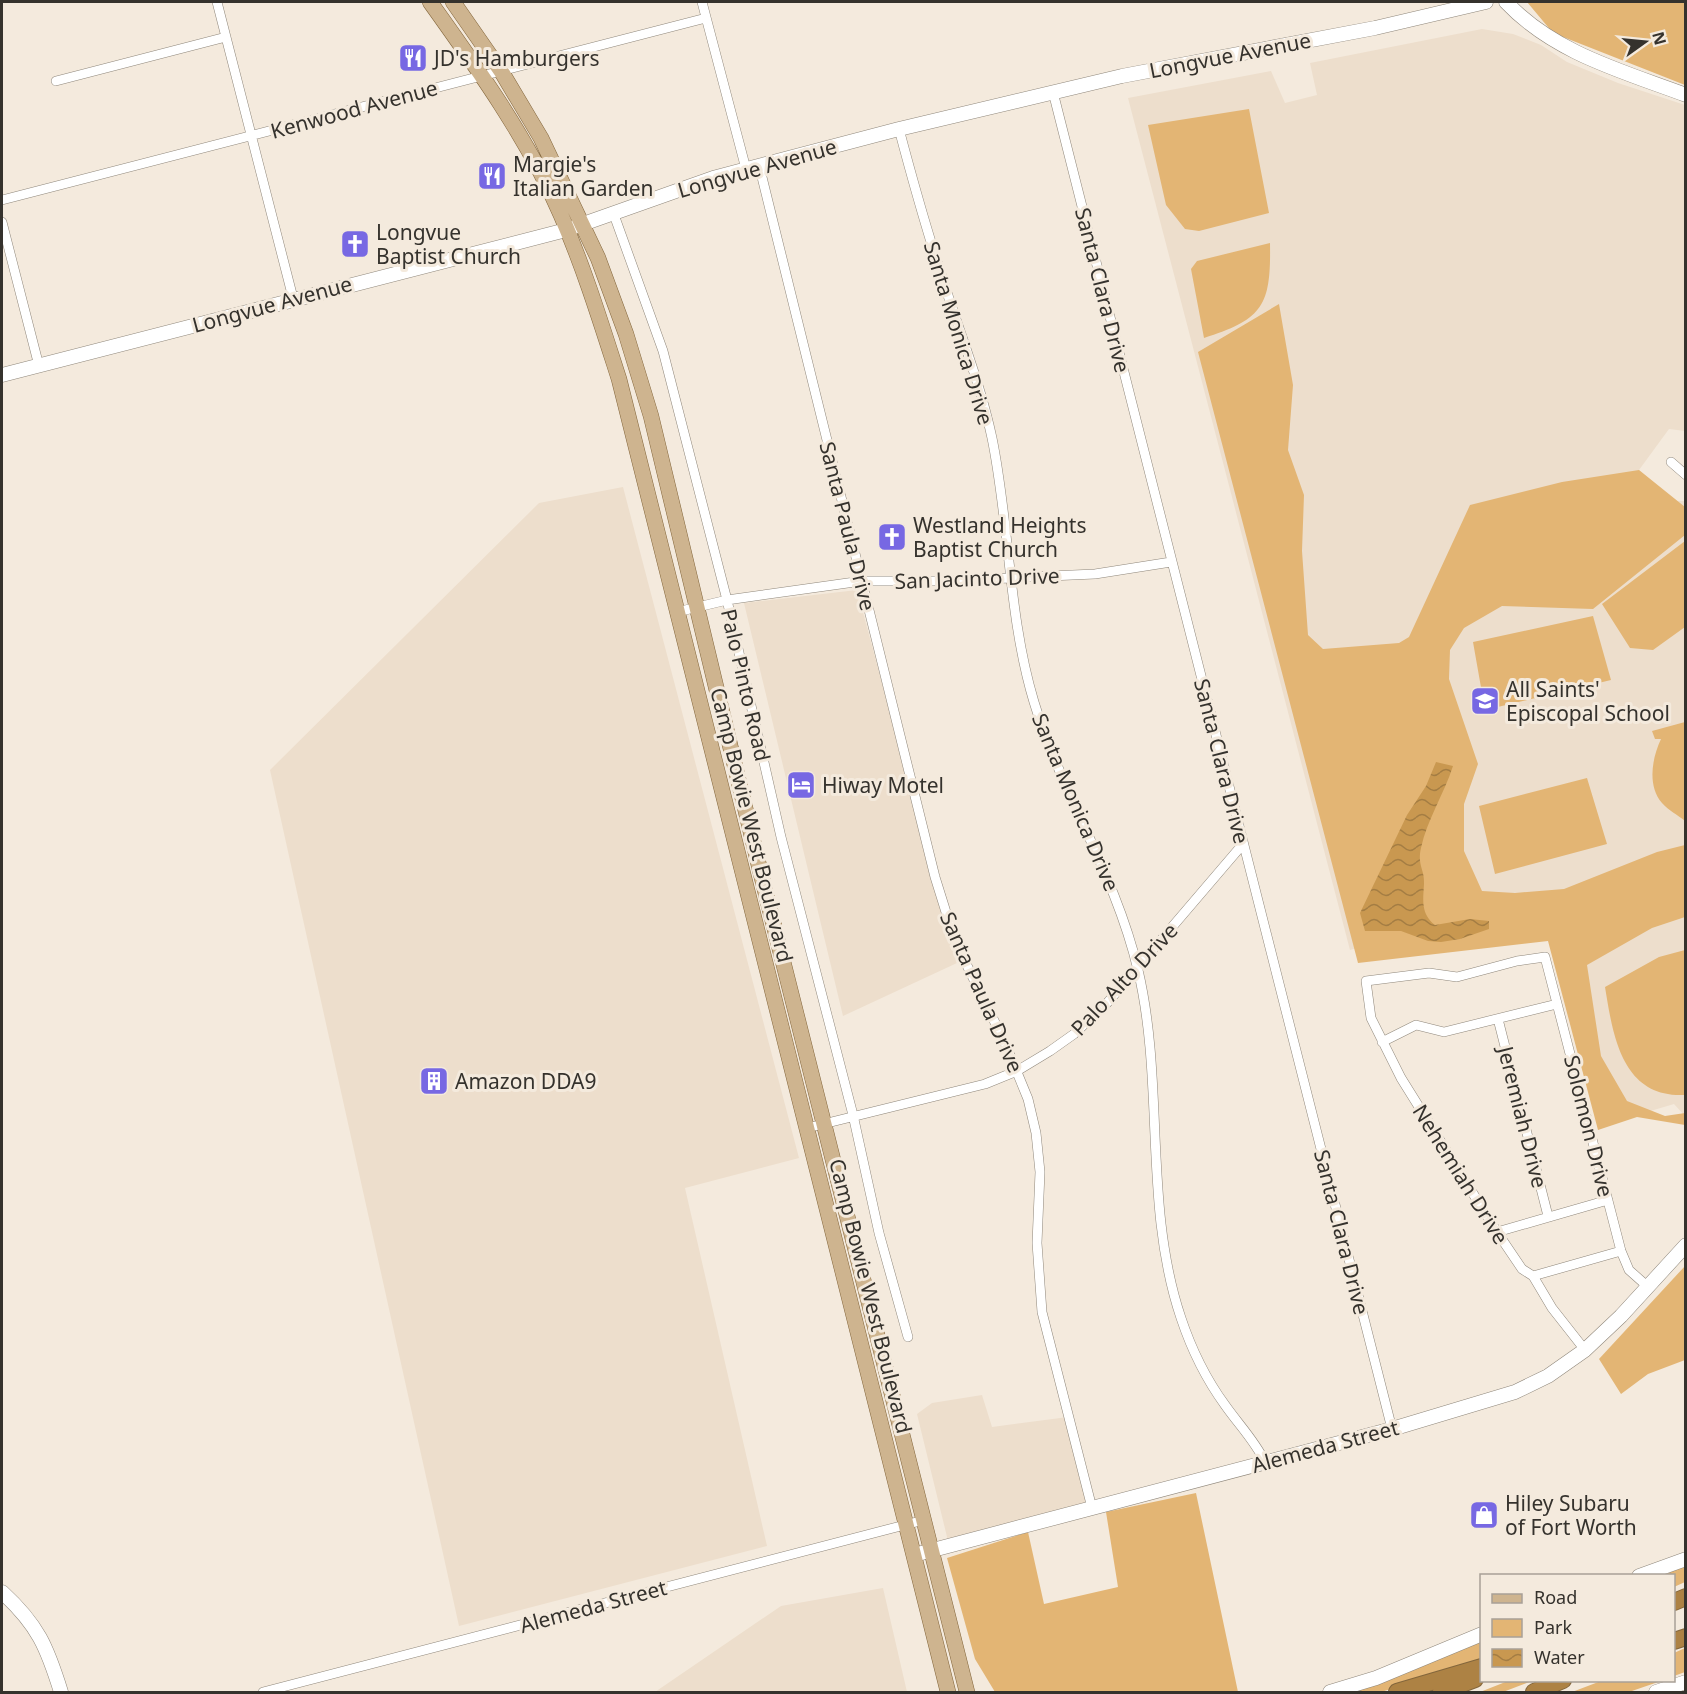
<svg xmlns="http://www.w3.org/2000/svg" width="1687" height="1694" viewBox="0 0 1687 1694" font-family="'Noto Sans',sans-serif">
<defs>
<pattern id="water-waves" width="16" height="10" patternUnits="userSpaceOnUse" patternTransform="scale(1.5)"><rect width="16" height="10" fill="#c99850"/><path d="M0 5q4-4 8 0t8 0" fill="none" stroke="#a47d43"/></pattern>
</defs>
<rect width="100%" height="100%" fill="#f4eadd"/>
<path fill="#eddecc" d="M1482,29L1513,34L1541,45L1567,62L1618,83L1685,105V431L1669,429L1639,470L1675,501H1685V1116L1674,1104L1600,1126L1539,900L1350,950L1128,98L1271,71L1285,103L1317,95L1310,63Z
M623,487L799,1158L685,1188L767,1546L459,1626L270,770L539,503Z
M857,590L957,963L843,1016L744,603Z
M982,1395L992,1427L1068,1417L1092,1508L949,1545L917,1414L932,1403Z
M883,1588L907,1692H655L781,1606Z"/>
<path fill="#e3b574" d="M1527,2H1685V85L1553,33Z
M1249,109L1269,213L1199,231L1185,229L1166,205L1148,125Z
M1270,243C1271,305 1264,319 1204,338L1191,269L1197,261Z
M1279,304L1293,385L1288,450L1304,495L1302,551L1308,635L1323,649L1399,643L1409,637L1470,505L1562,482L1639,470L1685,507V535L1593,609L1502,606L1464,628L1450,650L1449,679L1478,764L1464,804V851L1482,891L1515,893L1564,889L1657,852L1685,845V917L1652,928L1587,965L1601,1056L1627,1101L1665,1116L1685,1113V1125L1637,1117L1598,1130L1548,941L1358,963L1198,352Z
M1685,541V627L1653,650L1630,648L1602,604Z
M1593,616L1611,680L1485,710L1473,642Z
M1685,722H1686L1685,821C1678,815 1668,810 1662,803C1647,786 1652,758 1661,739H1655L1652,731Z
M1587,778L1607,844L1495,874L1479,806Z
M1685,950V1095C1622,1098 1613,1036 1605,987L1659,957Z
M1685,1266V1360L1648,1374L1621,1394L1599,1359Z
M1196,1493L1238,1692H995L975,1659L947,1558L1028,1532L1044,1604L1118,1587L1106,1512Z
M1685,1563V1582L1674,1587V1576H1649Z
M1481,1640V1662L1381,1692H1353Z
M1685,1648V1672L1674,1676V1653Z
M1508,1681H1532L1503,1692H1480Z
M1601,1681V1680L1661,1681L1629,1692H1572Z"/>
<path fill="url(#water-waves)" d="M1436,762L1453,766C1444,794 1427,820 1421,848C1417,865 1425,870 1424,884C1423,901 1421,914 1435,925L1470,919L1489,921V929L1460,939L1441,942L1428,941L1401,931H1365L1360,913L1407,815L1426,786Z"/>
<g fill="none" stroke-linecap="round" stroke-linejoin="round">
<g stroke="#8f877b" stroke-width="10">
<path id="street" d="M217,2L293,298
M702,2L746,169
M56,81L226,37
M1053,92L1392,1429
M899,129C912,178 926,228 942,277C959,331 980,382 992,438C1010,526 1008,616 1034,702C1062,794 1116,876 1138,970C1165,1084 1143,1206 1181,1318C1191,1348 1206,1379 1225,1405C1239,1425 1255,1441 1265,1462
M759,165L935,877L955,941L1005,1043L1028,1099L1036,1133L1040,1172L1037,1243L1042,1312L1092,1508
M2,200L706,18
M613,212L663,351L727,600L781,837L853,1115L879,1233L908,1337
M2,222L39,366
M1671,462L1686,475
M677,612L727,600L862,581H940L1095,574L1171,562
M1498,1019L1548,1216
M1382,1042L1416,1025L1444,1032L1557,1004
M807,1128L985,1084L1017,1071L1050,1051L1074,1034L1108,1002L1243,844
M1497,1232L1608,1200
M1533,1276L1621,1251
M1585,1350L1552,1308L1533,1276L1522,1269L1497,1232L1401,1078L1371,1018L1366,981L1429,973L1457,977L1517,961L1545,957L1621,1251L1629,1270L1647,1286
M263,1692L924,1520"/>
</g>
<g stroke="#8f877b" stroke-width="15">
<path id="secondary" d="M1506,2C1554,53 1622,71 1686,95
M2,375L566,230L713,178L899,129L1122,76L1375,28L1486,2
M914,1555L1392,1429L1515,1392L1548,1376L1585,1350L1621,1316L1686,1245
M1639,1576L1686,1559
M2,1592C38,1625 47,1647 61,1692
M1330,1692L1376,1678L1482,1634
M1656,1692L1686,1682"/>
</g>
<g stroke="#83663c" stroke-width="16">
<path id="primary" d="M430,2C478,69 528,139 561,215C584,268 601,323 619,379L948,1692
M453,2L501,71L541,138L598,258L626,334L651,416L760,870L967,1692"/>
</g>
<g stroke="#83663c" stroke-width="18">
<path id="highway" d="M1674,1602L1686,1597
M1674,1641L1686,1637
M1397,1692L1482,1667
M1441,1692L1475,1679
M1534,1692L1563,1680"/>
</g>
<use href="#street" stroke="#fff" stroke-width="9"/>
<use href="#secondary" stroke="#fff" stroke-width="14"/>
<use href="#primary" stroke="#ceb48f" stroke-width="15"/>
<use href="#highway" stroke="#ad8244" stroke-width="16"/>
</g>
<defs>
<g id="restaurant-square" transform="scale(1.5)"><rect x="-9" y="-9" width="18" height="18" rx="4" fill="#7768e3" stroke="#f4eadd"/><path d="M-5-6h1v4h1v-4h1v4h1v-4h1v5L-1.5 .5V6h-2V.5L-5-1ZM5-6V6H3V1.5H1.5Q1.5-4 5-6Z" fill="#fff"/></g>
<g id="church-square" transform="scale(1.5)"><rect x="-9" y="-9" width="18" height="18" rx="4" fill="#7768e3" stroke="#f4eadd"/><path d="M-1.2-6h2.4v3.5h3.3v2.4h-3.3V6h-2.4V-.1h-3.3v-2.4h3.3Z" fill="#fff"/></g>
<g id="school-square" transform="scale(1.5)"><rect x="-9" y="-9" width="18" height="18" rx="4" fill="#7768e3" stroke="#f4eadd"/><path d="M0-5L7-2L0 1L-7-2ZM-4 1L0 2.5L4 1V4Q0 6-4 4Z" fill="#fff"/></g>
<g id="hotel-square" transform="scale(1.5)"><rect x="-9" y="-9" width="18" height="18" rx="4" fill="#7768e3" stroke="#f4eadd"/><path d="M-6-4.5h1.5V1H6V5H4.5V3h-9V5H-6ZM-4 0a1.8 1.8 0 1 1 3.6 0ZM.5 0V-2.5h3Q6-2.5 6 0Z" fill="#fff"/></g>
<g id="building-square" transform="scale(1.5)"><rect x="-9" y="-9" width="18" height="18" rx="4" fill="#7768e3" stroke="#f4eadd"/><path d="M-4-6H4V6H1V3H-1V6H-4ZM-2.5-4.3h1.7v1.8h-1.7ZM.8-4.3h1.7v1.8H.8ZM-2.5-1h1.7V.8h-1.7ZM.8-1h1.7V.8H.8Z" fill="#fff"/></g>
<g id="shop-square" transform="scale(1.5)"><rect x="-9" y="-9" width="18" height="18" rx="4" fill="#7768e3" stroke="#f4eadd"/><path d="M-5-2.5h2.3a2.7 3.5 0 0 1 5.4 0H5L5.5 6h-11ZM-1.5-2.5h3a1.5 2.3 0 0 0-3 0Z" fill="#fff"/></g>
</defs>
<g fill-rule="evenodd">
<use href="#restaurant-square" x="413" y="58"/>
<use href="#restaurant-square" x="492" y="176"/>
<use href="#church-square" x="355" y="244"/>
<use href="#church-square" x="892" y="537"/>
<use href="#school-square" x="1485" y="701"/>
<use href="#hotel-square" x="801" y="785"/>
<use href="#building-square" x="434" y="1081"/>
<use href="#shop-square" x="1484" y="1515"/>
</g>
<g text-anchor="middle" dominant-baseline="central" stroke-width="6" stroke-linejoin="round" paint-order="stroke">
<g font-size="21" fill="#35322d" stroke="#f4eadd">
<text transform="translate(1230 55) rotate(-11)">Longvue Avenue</text>
<text transform="translate(354 109) rotate(-15)">Kenwood Avenue</text>
<text transform="translate(757 168) rotate(-16)">Longvue Avenue</text>
<text transform="translate(1103 290) rotate(76)">Santa Clara Drive</text>
<text transform="translate(272 304) rotate(-15)">Longvue Avenue</text>
<text transform="translate(959 333) rotate(73)">Santa Monica Drive</text>
<text transform="translate(848 526) rotate(76)">Santa Paula Drive</text>
<text transform="translate(977 578) rotate(-2)">San Jacinto Drive</text>
<text transform="translate(746 685) rotate(77)">Palo Pinto Road</text>
<text transform="translate(1222 761) rotate(76)">Santa Clara Drive</text>
<text transform="translate(1076 802) rotate(67)">Santa Monica Drive</text>
<text transform="translate(752 825) rotate(76)">Camp Bowie West Boulevard</text>
<text transform="translate(1124 979) rotate(-47)">Palo Alto Drive</text>
<text transform="translate(982 992) rotate(66)">Santa Paula Drive</text>
<text transform="translate(1523 1117) rotate(76)">Jeremiah Drive</text>
<text transform="translate(1589 1126) rotate(76)">Solomon Drive</text>
<text transform="translate(1461 1174) rotate(58)">Nehemiah Drive</text>
<text transform="translate(1342 1232) rotate(76)">Santa Clara Drive</text>
<text transform="translate(871 1296) rotate(76)">Camp Bowie West Boulevard</text>
<text transform="translate(1325 1446) rotate(-15)">Alemeda Street</text>
<text transform="translate(593 1606) rotate(-15)">Alemeda Street</text>
</g>
<g font-size="21" fill="#35322d" stroke="#f4eadd" text-anchor="start">
<text x="434" y="58">JD's Hamburgers</text>
<text x="513" y="164">Margie's<tspan x="513" dy="24">Italian Garden</tspan></text>
<text x="376" y="232">Longvue<tspan x="376" dy="24">Baptist Church</tspan></text>
<text x="913" y="525">Westland Heights<tspan x="913" dy="24">Baptist Church</tspan></text>
<text x="1506" y="689">All Saints'<tspan x="1506" dy="24">Episcopal School</tspan></text>
<text x="822" y="785">Hiway Motel</text>
<text x="455" y="1081">Amazon DDA9</text>
<text x="1505" y="1503">Hiley Subaru<tspan x="1505" dy="24">of Fort Worth</tspan></text>
</g>
</g>
<rect width="1687" height="1694" fill="none" stroke="#35322d" stroke-width="6"/>
<rect x="1480" y="1574" width="195" height="108" fill="#f4eadd" stroke="#a8a097" stroke-width="1.5"/>
<rect x="1492" y="1594" width="30" height="9" fill="#ceb48f" stroke="#a8a097" stroke-width="1.5"/>
<text x="1534" y="1604" font-size="18" fill="#35322d">Road</text>
<rect x="1492" y="1619" width="30" height="18" fill="#e3b574" stroke="#a8a097" stroke-width="1.5"/>
<text x="1534" y="1634" font-size="18" fill="#35322d">Park</text>
<rect x="1492" y="1649" width="30" height="18" fill="url(#water-waves)" stroke="#a8a097" stroke-width="1.5"/>
<text x="1534" y="1664" font-size="18" fill="#35322d">Water</text>
<g transform="translate(1645 42) rotate(75)" stroke="#f4eadd" stroke-width="4.5" paint-order="stroke">
<path d="M0-4.5L10 22L0 15L-10 22Z" fill="#35322d"/>
<text y="-9" font-size="16" font-weight="bold" text-anchor="middle" fill="#35322d">N</text>
</g>
</svg>
